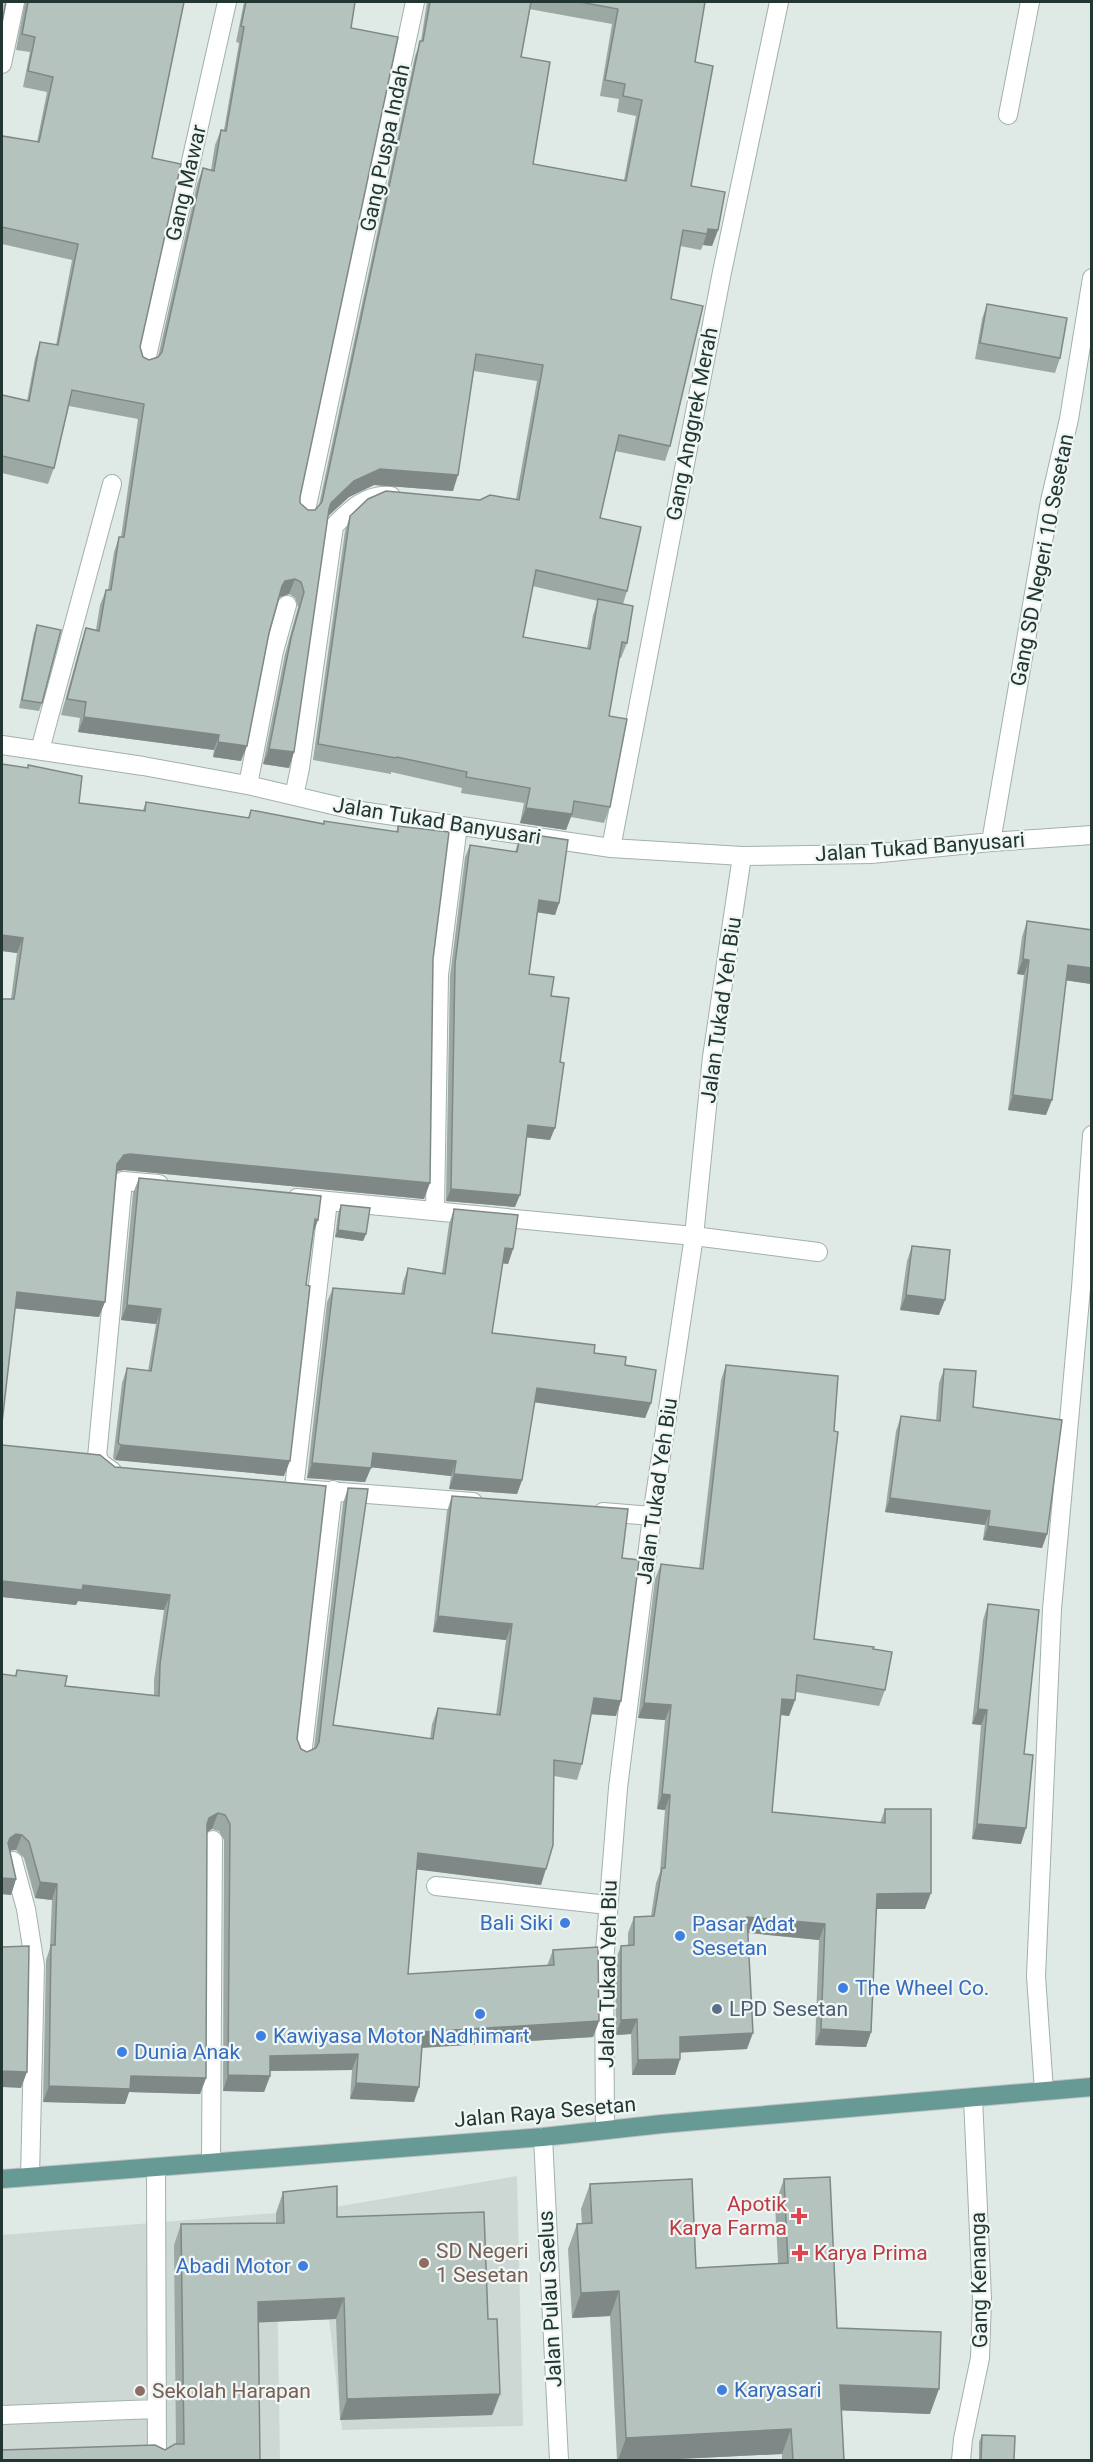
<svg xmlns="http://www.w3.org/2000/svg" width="1093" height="2462" viewBox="0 0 1093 2462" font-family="Roboto,sans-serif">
<rect width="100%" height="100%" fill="#dfe9e6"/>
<path fill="#cdd8d5" d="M517,2176L523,2426L342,2430L329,2319V2208Z
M276,2213L280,2460H2V2235Z"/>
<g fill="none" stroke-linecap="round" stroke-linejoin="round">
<g stroke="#a3b0ad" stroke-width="20">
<path id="minor" d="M2,64L15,2
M1008,115L1030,2
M145,365L227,2
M305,515L415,2
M2,745L143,766L252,786L354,810L611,848L742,856L871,854L991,842L1092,835
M40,750L112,484
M248,785L274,651L287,605
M294,796L300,768L334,526C351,509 366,494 391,496
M991,842L1050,501L1069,419L1092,278
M611,848L722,272L779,2
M297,1198L694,1236L818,1252
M435,1210L439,975L458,825
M112,1471L102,1464L97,1457L123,1181L159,1184
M294,1488L328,1201
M301,1489L473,1502
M603,1512L652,1516
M302,1756L333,1490
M13,1861L26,1909L35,1966L30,2177
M436,1886L608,1905
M1044,2091L1036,1976L1052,1609L1081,1288L1092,1135
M605,2129L604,1963L618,1788L652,1516L694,1236L712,1057L742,856
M543,2137L559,2460
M211,2162L213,1840
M156,2167L157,2460
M2,2415L155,2409
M961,2460L963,2439L980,2358L982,2299L973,2098"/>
</g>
<g stroke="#bdc3c2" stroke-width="20">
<path id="major" d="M2,2179L543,2137L662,2124L1092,2087"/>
</g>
<use href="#minor" stroke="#fff" stroke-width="18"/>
<use href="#major" stroke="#689a95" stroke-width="18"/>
</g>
<path fill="#9ca8a4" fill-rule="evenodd" d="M25,2H184L152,158L140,347L143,357L149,360L158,357L197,184L203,168L211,170L215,145L221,130H224L239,43L236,42L244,2H355L351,28L300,497V503L308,510H315L319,505L415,56L421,41L427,2H705L695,62L691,186L718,230L712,246L703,245L701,250L680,246L671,299L670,446L665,461L615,451L600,518L627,591L623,604L627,643L621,658H619L609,716L610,807L604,823L571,817L566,830L520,823L524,803L461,793L462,788L391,772V774L313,760L345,531L350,516L480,500L516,499L537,381L474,371L453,491L374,485L349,497L327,517L294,752L289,768L263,764L285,654L298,607L295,598L289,594L280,597L278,598L269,633L241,761L213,757L214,750L78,732L80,718L61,715L81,643L86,628L96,630L100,605L106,590H108L114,552L119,537H121L138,419L69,406L54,468L48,484L2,473V395L27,401L35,358L40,342L56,345L72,260L2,244V136L37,142L47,92L23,87L30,52L16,50ZM529,9L612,24L600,96L619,99L617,112L636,116L624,180L533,164L521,57ZM532,586L598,601L593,615L587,648L523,637Z
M987,304L1060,358L1055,373L975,359L982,319Z
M37,625L42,703L39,711L19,708L34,633Z
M2,764L79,803L143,810L146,802L248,818L251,810L323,824L324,821L396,832L398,826L433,959L424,1199L124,1170L118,1171L117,1173L99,1317L15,1308L11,999L17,953L2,951Z
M521,833L559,903L555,915L537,912L529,974L551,996L550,1140L526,1137L515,1207L446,1201L450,976L465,857L470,845L515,852Z
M1027,921L1091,984L1066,980L1046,1115L1008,1110L1024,975L1017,974L1022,937Z
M139,1178L313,1233L306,1285L284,1476L115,1460L113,1458L122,1383L127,1368L148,1371L156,1324L121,1320L133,1193Z
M341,1205L366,1234L363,1241L335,1237L338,1213Z
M454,1209L513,1249L508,1264L503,1263L492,1333L594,1353L625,1365L651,1403L645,1418L535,1402L522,1480L517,1494L449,1489L451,1476L371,1467L365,1482L307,1478L327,1302L333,1288L401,1294L403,1282L408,1268L442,1273L449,1224Z
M912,1246L939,1315L900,1310L907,1261Z
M726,1365L814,1639L873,1649L885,1690L879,1706L796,1692L795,1700L789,1716L780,1715L772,1812L880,1823L885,1809L925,1909H876L871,2032L866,2047L815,2045L819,1940L748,1933L747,2049L680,2052V2059L675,2075H632L631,2034L616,2035L615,1961L621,1946L628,1945V1933L634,1917L651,1916L656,1883L660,1872L665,1810L657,1809L665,1720L638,1718L655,1579L661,1564L699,1569L721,1380Z
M944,1369L973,1407L1047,1534L1042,1548L983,1540L985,1525L885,1512L896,1431L901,1416L936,1421L939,1383Z
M2,1445L100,1455L297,1739L301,1749L307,1752L314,1748L343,1503L348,1488L333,1725L430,1739L432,1724L438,1708L496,1715L506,1640L433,1632L447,1511L452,1496L622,1558L616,1716L591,1714L582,1764L577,1780L554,1776L541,1885L417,1869L408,1974L547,1966L553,1950L599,2021L593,2037L422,2048L414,2102L350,2099L352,2070L270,2071V2076L264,2092L223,2091L224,1840L219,1831L212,1829L207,1832L206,2078L200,2094L129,2092L125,2104L43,2102L46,1960L50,1948L52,1900L35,1898L24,1858L16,1850L10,1851L16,1879L11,1895L2,1894V1674L15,1676L17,1670L65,1686L154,1695V1680L164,1610L78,1601L76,1605L2,1597Z
M988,1604L1024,1754L1021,1844L972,1839L981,1725L972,1724L983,1620Z
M784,2179L837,2328L930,2414L841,2410L844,2460H782V2454L658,2460H617L610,2316L572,2318L568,2249L577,2224H582L581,2209L590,2184L696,2268L778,2263L775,2204Z
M283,2192L337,2217L488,2319L500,2394L492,2415L340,2420L336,2319L259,2322L260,2460L165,2450L176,2444L174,2245L181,2224L276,2223V2213Z
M1092,2322V2361H1091Z
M982,2435L1014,2460H979V2442Z"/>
<path fill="#7f8886" d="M708,229L718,230L712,246L703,245Z
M380,469L458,475L453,491L374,485L349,497L326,518L331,503L354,481Z
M295,579L289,594L280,597L276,602L282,586L285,581Z
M84,717L219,735L214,750L78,732Z
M218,742L247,746L241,761L213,757Z
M269,749L294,752L289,768L263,764Z
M526,808L572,814L566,830L520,823Z
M539,900L559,903L555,915L535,912Z
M2,935L23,938L17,953L2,951Z
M1023,959L1029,960L1024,975L1017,974Z
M1068,965L1092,968L1091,984L1063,980Z
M1013,1095L1052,1100L1046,1115L1008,1110Z
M528,1125L555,1128L550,1140L523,1137Z
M130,1154L430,1183L424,1199L124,1170L118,1171L112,1180L117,1164L124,1155Z
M451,1189L520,1195L515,1207L446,1201Z
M315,1219L318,1220L313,1234Z
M338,1230L366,1234L363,1241L335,1237Z
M505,1248L513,1249L508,1264L500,1263Z
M17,1292L105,1302L99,1317L11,1308Z
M906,1295L945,1300L939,1315L900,1310Z
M127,1305L161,1309L156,1324L121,1320Z
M537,1388L651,1403L645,1418L532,1402Z
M121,1445L290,1461L284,1476L115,1460Z
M373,1453L456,1461L451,1476L368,1467Z
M312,1463L371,1468L365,1482L307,1478Z
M454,1474L522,1480L517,1494L449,1489Z
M890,1498L990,1511L985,1525L885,1512Z
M988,1526L1047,1534L1042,1548L983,1540Z
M2,1581L83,1585L170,1595L164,1610L78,1601L76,1605L2,1597Z
M438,1616L512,1624L506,1640L433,1632Z
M594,1698L621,1701L616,1716L588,1714Z
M782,1699L795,1700L789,1716L776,1714Z
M644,1703L671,1705L665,1720L638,1718Z
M978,1709L987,1710L981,1725L972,1724Z
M662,1794L670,1795L665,1810L657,1809Z
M218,1813L212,1829L204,1834L209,1818Z
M977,1824L1026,1828L1021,1844L972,1839Z
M16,1834L22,1835L16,1850H11L5,1854L10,1838Z
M418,1853L546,1869L541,1885L413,1869Z
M2,1878L16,1879L11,1895L2,1894Z
M40,1882L57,1884L52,1900L35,1898Z
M931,1893L925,1909H871L877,1894Z
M747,1917L825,1924L819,1940L741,1932Z
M637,2019L631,2034L616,2035L621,2020Z
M599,2021L593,2037L417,2048L423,2032Z
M821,2029L871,2032L866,2047L815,2045Z
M753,2033L747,2049L674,2053L680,2037Z
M358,2054L352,2070L264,2071L270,2056Z
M680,2059L675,2075H632L638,2060Z
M2,2071L27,2072L21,2088L2,2087Z
M228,2075L270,2076L264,2092L223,2091Z
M131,2076L206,2078L200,2094L129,2092L125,2104L43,2102L49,2086Z
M356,2083L419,2087L414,2102L350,2099Z
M619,2291L610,2316L572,2318L581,2293Z
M344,2298L336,2319L251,2323L258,2302Z
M840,2385L939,2389L930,2414L831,2410Z
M500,2394L492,2415L340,2420L347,2399Z
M791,2429L782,2454L658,2460H618L626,2438Z"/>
<path fill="#b5c3bf" stroke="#7f8886" stroke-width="1.5" d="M2,2H6L2,23Z
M28,2H184L152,158L181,164L140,347L143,357L149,360L158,357L162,352L203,168L214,171L221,130L226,131L244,27L241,26L246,2H355L351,28L398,37L300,497V503L308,510H315L322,502L420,41H423L430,2H531L521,57L550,62L533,164L626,181L642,100L623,96L625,84L605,80L618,9L580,2H705L695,62L713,66L691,186L725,192L718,230L708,229L707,234L683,230L671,299L703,306L670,446L619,435L600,518L641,527L627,591L536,570L523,637L590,649L598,599L633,606L627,643L622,642L609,716L627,719L610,807L574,801L572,814L526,808L530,788L466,777L467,772L397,757L396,758L318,744L350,516L368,499L386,491L480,500L490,495L519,500L543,365L476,354L458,475L380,469L354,481L331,503L329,509L294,752L269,749L291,638L304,592L301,582L295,579L285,581L282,586L269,633L247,746L218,742L219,735L84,717L86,702L67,699L86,628L99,631L106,590H111L119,537H124L144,404L72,390L54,468L2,456V395L29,401L40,342L58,345L78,244L2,227V136L39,142L53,77L28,71L35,37L22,34Z
M987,304L1067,318L1060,358L980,343Z
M37,625L61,630L42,703L22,700Z
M2,764L28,768V765L82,776L79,803L145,811L146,802L249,818L251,810L324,824V821L398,832V826L449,832L433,959L430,1183L130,1154L124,1155L117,1164L105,1302L17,1292L2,1423V999H14L23,938L2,935Z
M521,833L568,840L559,903L539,900L529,974L554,977L551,996L569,998L560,1062L564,1063L555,1128L528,1125L520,1195L451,1189L455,964L470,845L517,852Z
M1027,921L1092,930V968L1068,965L1052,1100L1013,1095L1029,960L1023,959Z
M139,1178L321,1196L318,1220L315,1219L306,1285L310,1286L290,1461L121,1445L118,1443L127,1368L151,1371L161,1309L127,1305Z
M341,1205L370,1208L366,1234L338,1230Z
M454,1209L518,1215L513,1249L505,1248L492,1333L595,1345L594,1353L626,1357L625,1365L656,1370L651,1403L537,1388L522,1480L454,1474L456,1461L373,1453L371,1468L312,1463L333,1288L404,1294L408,1268L445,1274Z
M912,1246L950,1250L945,1300L906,1295Z
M726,1365L838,1376L834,1431L838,1432L814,1639L874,1647L873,1649L892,1652L885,1690L797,1675L795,1700L782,1699L772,1812L885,1823V1809H931V1893L877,1894L871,2032L821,2029L825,1924L747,1917L753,2033L680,2037V2059L638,2060L637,2019L621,2020V1946L634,1945V1917L654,1916L662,1868H665L670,1795L662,1794L671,1705L644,1703L661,1564L703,1569Z
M944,1369L976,1371L973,1407L1062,1420L1047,1534L988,1526L990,1511L890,1498L901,1416L940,1421Z
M2,1445L100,1455L115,1467L326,1486L297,1739L301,1749L307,1752L316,1748L319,1742L348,1488L368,1489L333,1725L433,1739L438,1708L500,1715L512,1624L438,1616L452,1496L628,1509L622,1558L639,1560L621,1701L594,1698L582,1764L554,1760L553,1845L546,1869L418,1853L408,1974L554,1965L553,1950L598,1947L599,2021L423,2032L419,2087L356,2083L358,2054L270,2056V2076L228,2075L230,1824L225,1815L218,1813L209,1818L207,1824L206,2078L131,2076L130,2089L49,2086L51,1945H55L57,1884L40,1882L29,1842L22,1835L16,1834L10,1838L8,1843L16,1879L2,1878V1674L16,1676L17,1670L67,1676L65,1686L159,1696L160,1664L170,1595L83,1585L82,1590L2,1581Z
M988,1604L1039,1610L1024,1754L1033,1755L1026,1828L977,1824L987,1710L978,1709Z
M29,1946L27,2072L2,2071V1947Z
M830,2177L837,2328L941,2332L939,2389L840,2385L844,2460H793L791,2429L626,2438L619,2291L581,2293L577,2224L592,2223L590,2184L692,2179L696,2268L788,2263L784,2179Z
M337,2186V2217L484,2212L488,2319H497L500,2394L347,2399L344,2298L258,2302L260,2460H2V2450L155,2445L165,2450L175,2444H184L181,2224L284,2223L283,2192Z
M982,2435L1015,2436L1014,2460H981Z"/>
<g fill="#3f7fe0" stroke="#eff6f3" stroke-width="2">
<circle cx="565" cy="1923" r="6"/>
<circle cx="680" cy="1936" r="6"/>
<circle cx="843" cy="1988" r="6"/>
<circle cx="480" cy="2014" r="6"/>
<circle cx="261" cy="2036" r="6"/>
<circle cx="122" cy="2052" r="6"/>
<circle cx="303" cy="2266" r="6"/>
<circle cx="722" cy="2390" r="6"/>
</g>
<circle fill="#5c6f8a" stroke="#eff6f3" stroke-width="2" cx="717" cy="2009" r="6"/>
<g fill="#e0444e" stroke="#eff6f3" stroke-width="2">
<path d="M796 2207h6v6h6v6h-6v6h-6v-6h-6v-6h6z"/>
<path d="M797 2244h6v6h6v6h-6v6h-6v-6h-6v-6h6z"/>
</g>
<g fill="#8d6e63" stroke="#eff6f3" stroke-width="2">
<circle cx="424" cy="2263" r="6"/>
<circle cx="140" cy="2391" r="6"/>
</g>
<g text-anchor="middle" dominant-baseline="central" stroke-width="4.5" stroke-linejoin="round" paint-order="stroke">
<g font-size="21" fill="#223734" stroke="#eff6f3">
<text transform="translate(385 148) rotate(-78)">Gang Puspa Indah</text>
<text transform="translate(186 183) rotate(-77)">Gang Mawar</text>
<text transform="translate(692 424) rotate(-79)">Gang Anggrek Merah</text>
<text transform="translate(1042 560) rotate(-79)">Gang SD Negeri 10 Sesetan</text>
<text transform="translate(437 821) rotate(9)">Jalan Tukad Banyusari</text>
<text transform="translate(920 847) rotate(-4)">Jalan Tukad Banyusari</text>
<text transform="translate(721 1010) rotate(-82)">Jalan Tukad Yeh Biu</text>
<text transform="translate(657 1491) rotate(-82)">Jalan Tukad Yeh Biu</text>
<text transform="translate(608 1974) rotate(-89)">Jalan Tukad Yeh Biu</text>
<text transform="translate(545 2112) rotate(-5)">Jalan Raya Sesetan</text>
<text transform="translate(979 2280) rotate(-91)">Gang Kenanga</text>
<text transform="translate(550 2299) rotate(-93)">Jalan Pulau Saelus</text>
</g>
<g font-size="21" fill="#366cbe" stroke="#eff6f3" text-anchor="start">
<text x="553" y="1923" text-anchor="end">Bali Siki</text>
<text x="692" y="1924">Pasar Adat<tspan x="692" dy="24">Sesetan</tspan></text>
<text x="855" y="1988">The Wheel Co.</text>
<text x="273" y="2036">Kawiyasa Motor</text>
<text x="480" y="2036" text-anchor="middle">Nadhimart</text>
<text x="134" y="2052">Dunia Anak</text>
<text x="291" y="2266" text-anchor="end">Abadi Motor</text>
<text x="734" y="2390">Karyasari</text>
</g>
<g font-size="21" fill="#4e5e75" stroke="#eff6f3" text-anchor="start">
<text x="729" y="2009">LPD Sesetan</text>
</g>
<g font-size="21" fill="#be3a42" stroke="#eff6f3" text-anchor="end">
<text x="787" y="2204">Apotik<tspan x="787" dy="24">Karya Farma</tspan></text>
<text x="814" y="2253" text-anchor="start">Karya Prima</text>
</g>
<g font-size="21" fill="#785e54" stroke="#eff6f3" text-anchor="start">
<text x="436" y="2251">SD Negeri<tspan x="436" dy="24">1 Sesetan</tspan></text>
<text x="152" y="2391">Sekolah Harapan</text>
</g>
</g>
<rect width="1093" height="2462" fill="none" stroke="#223734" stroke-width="6"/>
</svg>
